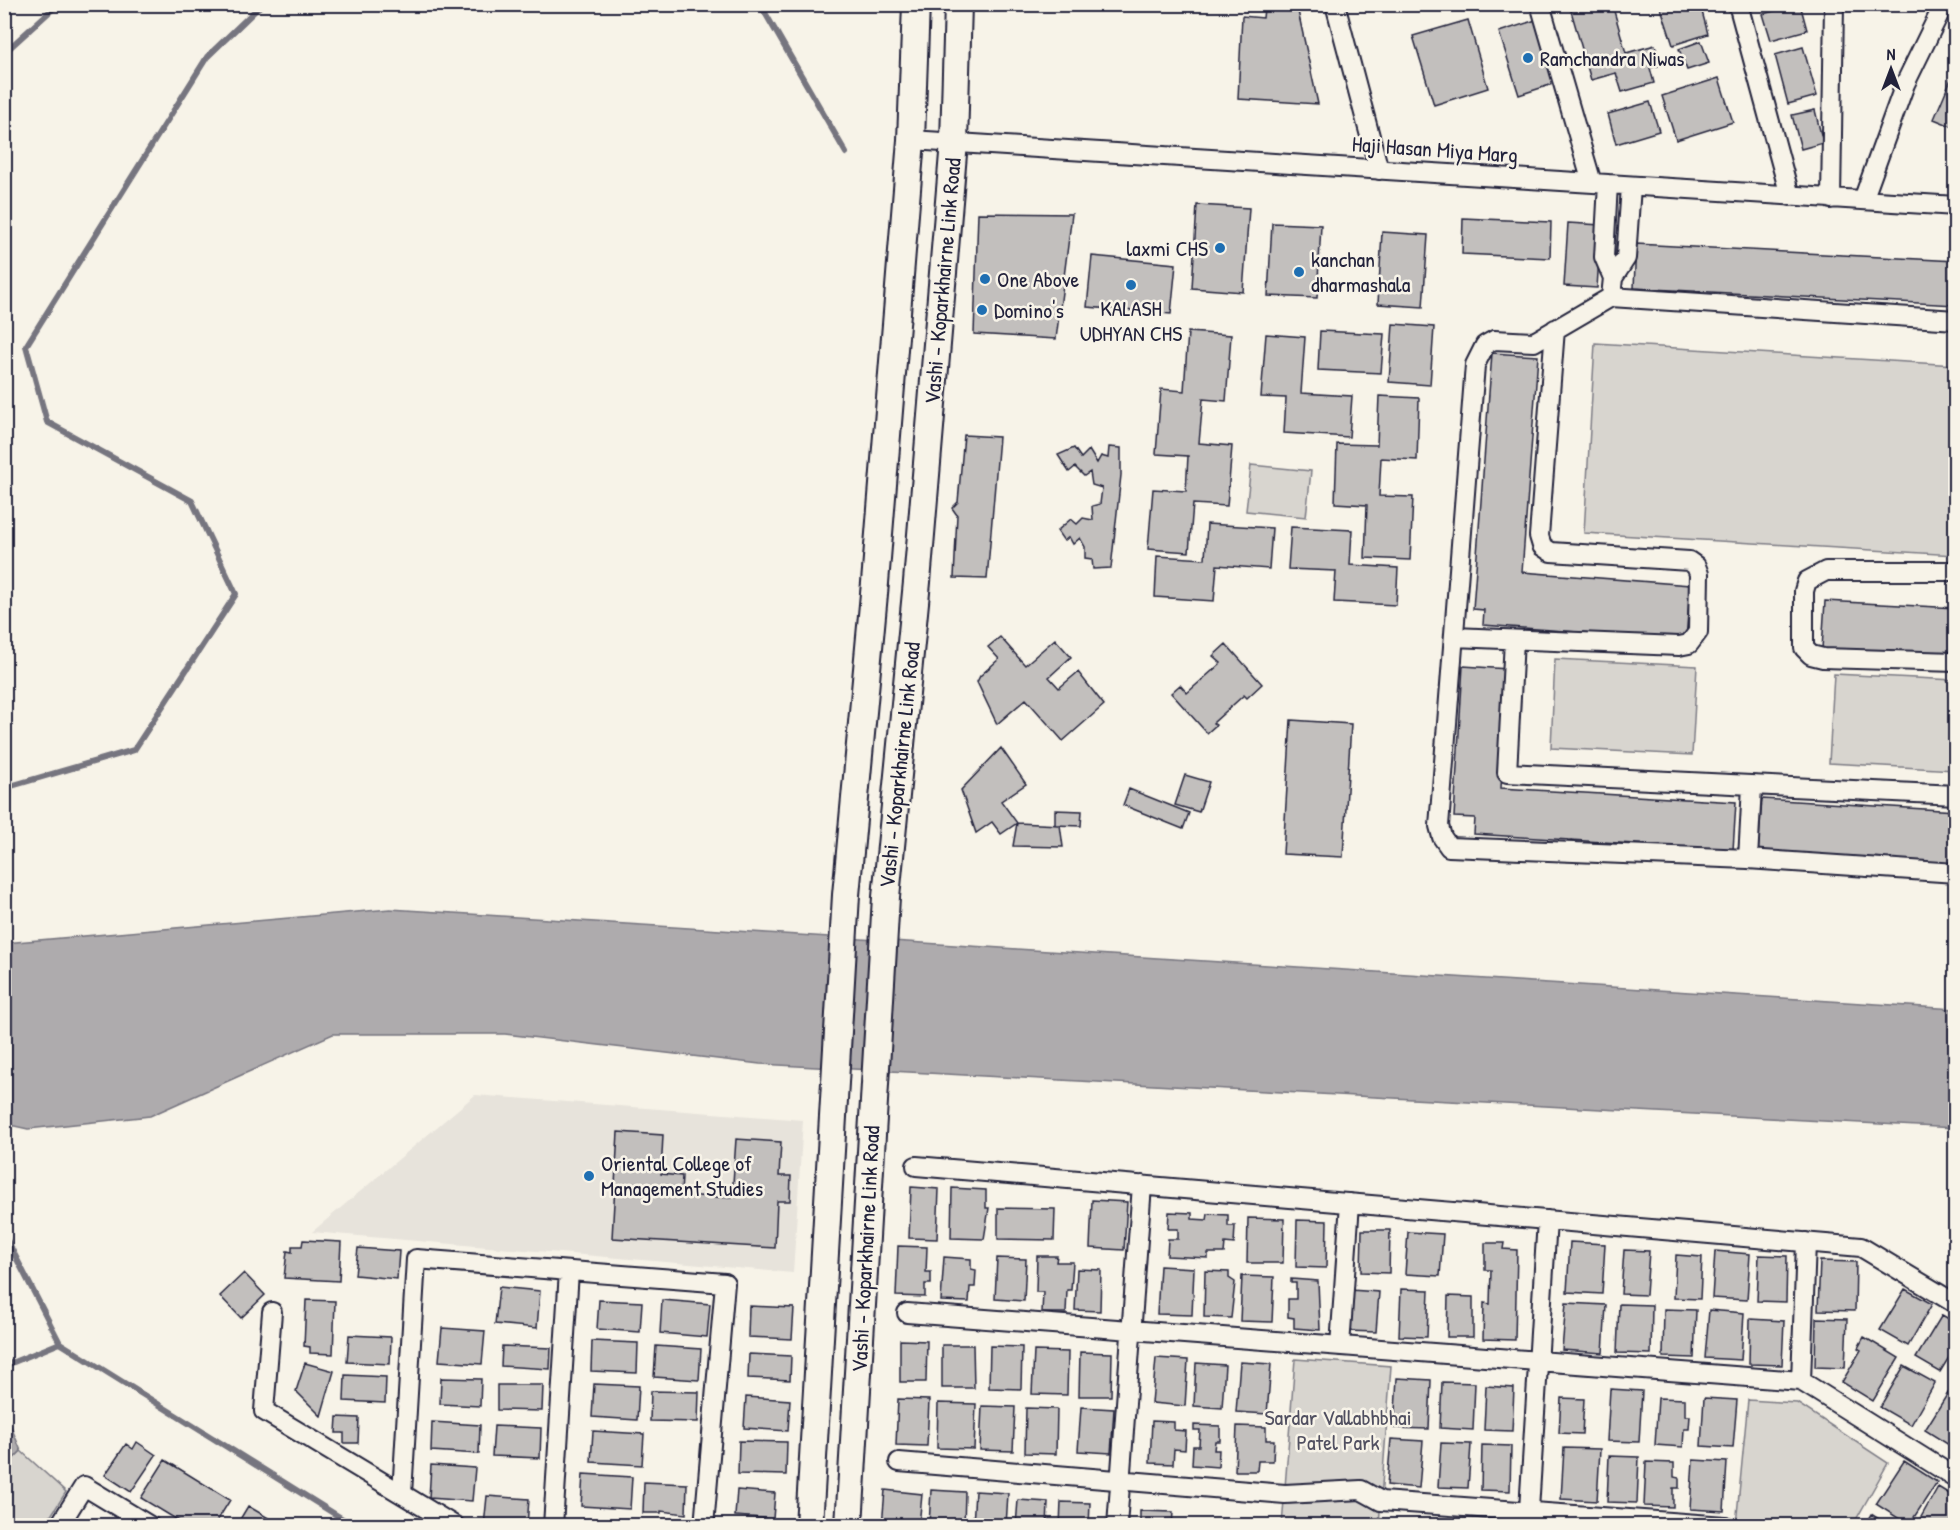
<svg xmlns="http://www.w3.org/2000/svg" width="1960" height="1530" viewBox="0 0 1960 1530" font-family="'Patrick Hand',sans-serif">
<rect width="100%" height="100%" fill="#f7f3e8"/>
<filter id="ink" filterUnits="userSpaceOnUse"><feTurbulence type="fractalNoise" baseFrequency=".0167" numOctaves="2"/><feDisplacementMap in="SourceGraphic" scale="12" xChannelSelector="R" yChannelSelector="G"/><feConvolveMatrix kernelMatrix="1 2 1 2 8 2 1 2 1" color-interpolation-filters="sRGB"/></filter>
<g filter="url(#ink)">
<path fill="#e7e3db" d="M475,1095L803,1120L793,1273L312,1232Z"/>
<path fill="#d8d5cf" stroke="#7d7c85" stroke-width="1.5" d="M1595,343L1955,365V555L1584,533Z
M1251,465L1311,471L1306,517L1246,511Z
M1555,659L1697,666L1692,755L1551,748Z
M1834,674L1955,680V770L1829,763Z
M1295,1359L1391,1366L1379,1525L1282,1526Z
M1748,1400L1797,1403L1888,1463L1853,1525H1736Z
M21,1451L66,1492L45,1525H5V1467Z"/>
<path fill="#aeabad" stroke="#76747f" stroke-width="1.5" d="M390,909L1955,1009V1128L760,1064L505,1034H333L150,1116L28,1129L5,1124V943Z
M4,1409L21,1451L5,1467H4Z"/>
<g fill="none" stroke-linecap="round" stroke-linejoin="round">
<path stroke="#76747f" stroke-width="6" d="M760,4L846,153
M4,53L58,4
M4,788L134,750L236,594L192,501L47,422L26,346L207,57L262,4
M4,1234L60,1343L354,1526
M4,1366L60,1343"/>
</g>
<path fill="#c2bfbd" stroke="#22223b" stroke-width="1.5" d="M1569,4H1612L1626,53L1655,45L1661,65L1650,68L1654,83L1622,92L1616,73L1591,80Z
M1700,4L1708,34L1673,45L1660,5Z
M1800,4L1807,30L1771,40L1763,14Z
M1264,8L1298,11L1318,104L1238,99L1242,16L1263,18Z
M1468,20L1488,88L1434,105L1413,36Z
M1536,20L1556,83L1519,95L1499,32Z
M1701,41L1709,63L1687,70L1679,49Z
M1803,47L1817,96L1788,104L1775,55Z
M1956,67V128L1934,119Z
M1719,78L1733,122L1676,140L1662,96Z
M1650,102L1659,131L1616,144L1608,114Z
M1815,110L1823,143L1801,149L1792,115Z
M1197,205L1249,208L1243,292L1192,288Z
M978,213L1072,214L1056,339L974,334Z
M1463,218L1551,222L1550,258L1462,254Z
M1272,223L1321,225L1317,298L1268,296Z
M1568,223L1601,225L1597,288L1564,286Z
M1382,232L1428,235L1423,307L1378,304Z
M1636,244L1956,261V305L1634,288Z
M1092,256L1176,264L1171,314L1087,307Z
M1393,324L1434,327L1430,385L1389,382Z
M1320,331L1384,334L1381,373L1318,370Z
M1188,332L1231,335L1226,401L1203,399L1199,443L1232,446L1227,506L1193,504L1189,552L1148,549L1153,489L1186,491L1188,456L1156,454L1161,389L1184,391Z
M1266,334L1305,337L1301,393L1352,396L1349,437L1284,433L1286,398L1261,397Z
M1492,353L1538,356L1522,572L1690,585L1686,640L1483,625L1484,610L1473,609Z
M1379,396L1419,398L1417,460L1381,458L1379,496L1413,497L1410,560L1365,558L1367,505L1335,503L1337,444L1377,445Z
M964,435L999,437L987,579L954,578L957,515L952,508L958,502Z
M1109,447L1121,448V475L1111,568L1093,569L1092,559L1085,558V547L1080,538L1073,544L1069,537L1064,541L1057,531L1071,519L1077,524L1083,518L1093,520L1092,506L1100,504L1102,488L1092,485L1090,472L1084,476L1075,467L1069,472L1058,455L1074,448L1081,458L1089,450L1097,463L1101,456L1108,458Z
M1207,524L1272,528L1269,569L1217,565L1214,601L1155,597L1157,556L1205,559Z
M1291,527L1352,530L1350,565L1398,568L1396,605L1334,602L1336,571L1288,569Z
M1825,601L1956,608V656L1822,649Z
M1000,637L1025,665L1055,639L1071,657L1049,677L1059,688L1078,672L1104,705L1063,741L1026,699L997,724L977,682L980,676L999,659L988,647Z
M1226,644L1262,684L1247,698L1244,695L1213,723L1216,725L1207,733L1171,693L1180,685L1187,693L1221,663L1213,656Z
M1463,666L1508,669L1501,788L1736,802L1733,850L1474,834L1475,818L1454,817Z
M1291,720L1351,724L1343,857L1283,854Z
M1001,748L1026,784L1001,801L1017,823L1001,834L992,822L976,833L961,790Z
M1185,775L1209,782L1199,812L1175,805Z
M1129,789L1189,813L1183,829L1123,805Z
M1762,799L1956,811V865L1758,853Z
M1055,810L1082,811L1081,826L1055,825Z
M1017,823L1060,825L1063,847L1013,846Z
M618,1132L663,1135L661,1174L682,1176L681,1195L732,1198L736,1139L781,1142L779,1176H791L790,1201H777L775,1248L612,1238Z
M911,1187L939,1189L937,1239L909,1238Z
M952,1188L986,1190V1208H989L984,1239L951,1238Z
M1092,1200L1127,1202L1124,1250L1090,1248Z
M998,1208L1055,1209L1054,1240L998,1239Z
M1169,1212L1192,1213V1219L1207,1220L1208,1214L1228,1215V1226H1235L1234,1244L1225,1243L1224,1253H1208V1258L1167,1256L1168,1239H1178V1229H1168Z
M1248,1218L1284,1219L1283,1263H1247Z
M1297,1220L1327,1221L1326,1268L1296,1267Z
M1362,1230H1390L1389,1273L1361,1272Z
M1408,1232L1443,1234L1440,1276L1405,1274Z
M303,1240L341,1242L339,1281L284,1278L287,1251L292,1252V1246H302Z
M1570,1242L1605,1244L1602,1294L1567,1292Z
M1485,1243H1504L1503,1249L1517,1250L1515,1340L1483,1339L1484,1303L1490,1304L1491,1270H1485Z
M898,1246L927,1247L926,1272H931V1284H925V1297L896,1296Z
M358,1248L399,1251L397,1279L355,1275Z
M1624,1250L1649,1251L1646,1295L1621,1294Z
M1715,1251L1750,1254L1747,1300L1712,1298Z
M1676,1255L1702,1257L1700,1299L1674,1298Z
M1759,1255L1787,1256L1786,1302L1757,1301Z
M1037,1256H1057L1056,1262H1073L1071,1290H1067L1066,1313H1042L1043,1292H1036Z
M944,1257L971,1259V1269L976,1270L975,1287H970L969,1302L941,1301Z
M997,1258L1026,1259L1024,1301L995,1299Z
M1820,1261L1856,1262L1855,1311L1818,1310Z
M1160,1266L1194,1268L1192,1315L1157,1314Z
M1077,1269L1101,1270L1100,1311L1075,1310Z
M1205,1271L1229,1272V1278L1235,1282L1231,1318L1204,1317Z
M244,1273L265,1295L241,1318L220,1296Z
M1242,1276L1274,1277L1272,1322L1240,1321Z
M1291,1279L1318,1281L1320,1330L1294,1328V1318L1288,1317V1299H1296V1283H1291Z
M499,1287L540,1291L537,1328L495,1324Z
M1401,1289L1429,1290L1427,1337L1399,1336Z
M1905,1289L1932,1304L1908,1346L1880,1330Z
M1350,1290L1379,1292L1376,1332L1347,1331Z
M1448,1296L1473,1297V1337H1447Z
M306,1300L335,1301L333,1354L310,1353V1347L304,1346Z
M599,1300L642,1302L640,1332L597,1329Z
M662,1300L710,1304L707,1337L660,1333Z
M1566,1303L1606,1305L1603,1353L1562,1350Z
M1619,1304L1652,1305L1651,1354L1617,1353Z
M749,1306L794,1308L792,1339L748,1337Z
M1664,1309L1696,1310L1694,1358L1663,1357Z
M1709,1310L1744,1313L1741,1360L1705,1358Z
M1942,1315L1956,1323V1346L1940,1372L1916,1358Z
M1816,1318L1847,1319L1845,1368L1815,1367Z
M1750,1319L1784,1321L1782,1365L1749,1364Z
M442,1328L485,1331L482,1364L439,1361Z
M349,1335L391,1337L390,1364L347,1362Z
M1864,1337L1899,1358L1873,1401L1842,1382L1861,1350L1858,1348Z
M900,1340L927,1341L926,1382H900Z
M592,1341L638,1343L637,1373L591,1371Z
M942,1345H973L974,1388H942Z
M502,1346L551,1348L550,1369L501,1366Z
M656,1346L701,1349L699,1380L654,1377Z
M990,1346L1022,1347L1021,1389L989,1388Z
M1034,1351L1068,1352L1067,1395L1032,1394Z
M1080,1352L1112,1353L1111,1396H1079Z
M749,1354L791,1356L790,1380L748,1378Z
M1156,1358L1188,1360L1185,1406L1152,1403Z
M1240,1362L1271,1364L1267,1414L1236,1412Z
M305,1363L334,1371L321,1416L296,1391Z
M1196,1363L1225,1365L1222,1408L1194,1406Z
M1904,1366L1935,1383L1911,1425L1880,1407Z
M345,1375L386,1377L385,1403L344,1401Z
M441,1378L481,1379L480,1406L440,1404Z
M1397,1378L1431,1380L1429,1429L1394,1428Z
M1442,1382L1475,1383L1473,1430L1440,1428Z
M594,1384L639,1386L637,1420L592,1417Z
M497,1385H543L542,1411L497,1410Z
M1486,1386L1514,1388L1512,1431L1484,1430Z
M1610,1389L1642,1391L1639,1442L1607,1441Z
M651,1391L699,1392L698,1422L650,1421Z
M1948,1393L1956,1398V1435L1949,1445L1925,1430Z
M746,1397L790,1400L788,1431L744,1428Z
M1561,1398L1584,1399L1582,1434L1559,1433Z
M1658,1398L1685,1399V1416H1690L1689,1429H1684L1683,1447L1655,1445Z
M1704,1398L1737,1400L1733,1448L1701,1446Z
M898,1399L929,1400L927,1446L896,1445Z
M938,1403L976,1404L974,1449L937,1448Z
M982,1406L1015,1407L1013,1451L980,1450Z
M1081,1407L1114,1409L1111,1453L1078,1451Z
M1026,1408L1057,1409L1056,1454L1025,1453Z
M337,1417L359,1418L358,1443H344V1433H336Z
M1152,1421L1174,1422V1430L1186,1431L1185,1450L1174,1449L1173,1464L1150,1463Z
M432,1422L480,1425L479,1454L431,1451Z
M1194,1425L1220,1426V1441H1215L1214,1450H1219L1218,1467L1192,1465L1193,1446H1199L1200,1430H1194Z
M494,1426L541,1428L540,1458L492,1456Z
M1237,1426L1266,1427V1440H1274L1273,1461H1258L1257,1471H1235Z
M593,1431L644,1434L642,1465L591,1462Z
M1391,1439L1423,1441L1419,1488L1387,1485Z
M739,1441L787,1442L786,1475L738,1474Z
M137,1442L156,1455L131,1492L105,1475L126,1444L133,1449Z
M1441,1443L1471,1444L1468,1488L1438,1487Z
M1482,1445L1511,1446L1510,1491L1481,1490Z
M1564,1448L1600,1449L1597,1501L1561,1499Z
M1609,1456L1639,1457L1637,1503L1607,1502Z
M165,1460L230,1500L214,1526L184,1524L141,1498Z
M1693,1460L1727,1462L1724,1511L1690,1509Z
M1904,1461L1937,1482L1909,1525L1876,1504Z
M1646,1462L1674,1463V1477L1679,1478V1488H1673V1507L1644,1506Z
M431,1465L475,1468L472,1501L429,1498Z
M583,1474L632,1477L630,1509L581,1506Z
M644,1482L687,1484L686,1514L661,1511V1513H643Z
M1938,1487L1956,1498V1526H1916Z
M737,1490L775,1493L773,1519L735,1516Z
M885,1490L922,1494L919,1526H882Z
M931,1490L965,1492L964,1526H929Z
M975,1491L1008,1493L1006,1526H973Z
M487,1496L529,1499L527,1526H484Z
M1018,1500L1048,1502L1047,1526H1016Z
M1061,1502L1090,1503L1089,1526H1060Z
M248,1506L277,1523L276,1526H236Z
M1140,1511L1173,1512L1172,1526H1140Z
M1871,1514L1890,1526H1864Z
M582,1522L627,1524V1526H582Z"/>
<g fill="none" stroke-linecap="round" stroke-linejoin="round">
<g stroke="#22223b" stroke-width="22">
<path id="street" d="M1335,4L1379,170
M1540,4L1592,183
M1738,4L1790,196
M911,140L1956,206
M1608,184L1604,257L1613,278L1626,258L1631,186
M1831,199L1834,4
M1863,200L1905,84L1944,4
M1613,278L1611,297L1534,342L1494,340L1485,345L1475,365L1439,826L1442,837L1449,847L1748,859L1956,873
M1611,297L1956,320
M1956,571H1826L1807,581L1804,591V648L1811,655L1823,658L1956,662
M1454,637L1679,646L1689,644L1698,632L1699,574L1696,566L1689,561L1551,552L1542,546L1539,536L1555,329
M1514,640L1507,773L1956,795
M1748,859L1752,786
M916,1166L1861,1247L1956,1304
M272,1312L264,1411L455,1526
M907,1313L1801,1381L1956,1478
M1340,1346L1350,1203
M1801,1381L1806,1242
M899,1462L1285,1494L1361,1490L1381,1501L1725,1526
M402,1494L416,1259L725,1283L704,1526
M59,1526L84,1486L150,1526
M553,1526L569,1271
M1117,1526L1142,1185
M1528,1526L1547,1220"/>
</g>
<g stroke="#22223b" stroke-width="30">
<path id="secondary" d="M809,1526L846,895L875,583L911,140L916,4
M849,1526L886,897L917,582L954,142L958,4"/>
</g>
<use href="#street" stroke="#f7f3e8" stroke-width="18"/>
<use href="#secondary" stroke="#f7f3e8" stroke-width="26"/>
</g>
</g>
<g fill="#1f6fb2" stroke="#f7f3e8" stroke-width="2">
<circle cx="1528" cy="58" r="6"/>
<circle cx="1220" cy="248" r="6"/>
<circle cx="1299" cy="272" r="6"/>
<circle cx="985" cy="279" r="6"/>
<circle cx="1131" cy="285" r="6"/>
<circle cx="982" cy="310" r="6"/>
<circle cx="589" cy="1176" r="6"/>
</g>
<g text-anchor="middle" dominant-baseline="central" stroke-width="5" stroke-linejoin="round" paint-order="stroke">
<g font-size="22" fill="#22223b" stroke="#f7f3e8" text-anchor="start">
<text x="1540" y="58">Ramchandra Niwas</text>
<text x="1208" y="248" text-anchor="end">laxmi CHS</text>
<text x="1311" y="259">kanchan<tspan x="1311" dy="25">dharmashala</tspan></text>
<text x="997" y="279">One Above</text>
<text x="1131" y="308" text-anchor="middle">KALASH<tspan x="1131" dy="25">UDHYAN CHS</tspan></text>
<text x="994" y="310">Domino's</text>
<text x="601" y="1163">Oriental College of<tspan x="601" dy="25">Management Studies</tspan></text>
</g>
<g font-size="22" fill="#22223b" stroke="#f7f3e8">
<text transform="translate(1435 149) rotate(4)">Haji Hasan Miya Marg</text>
<text transform="translate(942 281) rotate(-85)">Vashi - Koparkhairne Link Road</text>
<text transform="translate(899 765) rotate(-84)">Vashi - Koparkhairne Link Road</text>
<text transform="translate(865 1249) rotate(-87)">Vashi - Koparkhairne Link Road</text>
</g>
<g font-size="22" fill="#504f60" stroke="#f7f3e8">
<text x="1338" y="1417">Sardar Vallabhbhai<tspan x="1338" dy="25">Patel Park</tspan></text>
</g>
</g>
<rect width="1960" height="1530" fill="none" stroke="#f7f3e8" stroke-width="24"/>
<rect x="12" y="12" width="1936" height="1506" fill="none" stroke="#22223b" stroke-width="2" filter="url(#ink)"/>
<g transform="translate(1891 69)" stroke="#f7f3e8" stroke-width="4.5" paint-order="stroke">
<path d="M0-4.5L10 22L0 15L-10 22Z" fill="#22223b"/>
<text y="-9" font-size="16" font-weight="bold" text-anchor="middle" fill="#22223b">N</text>
</g>
</svg>
